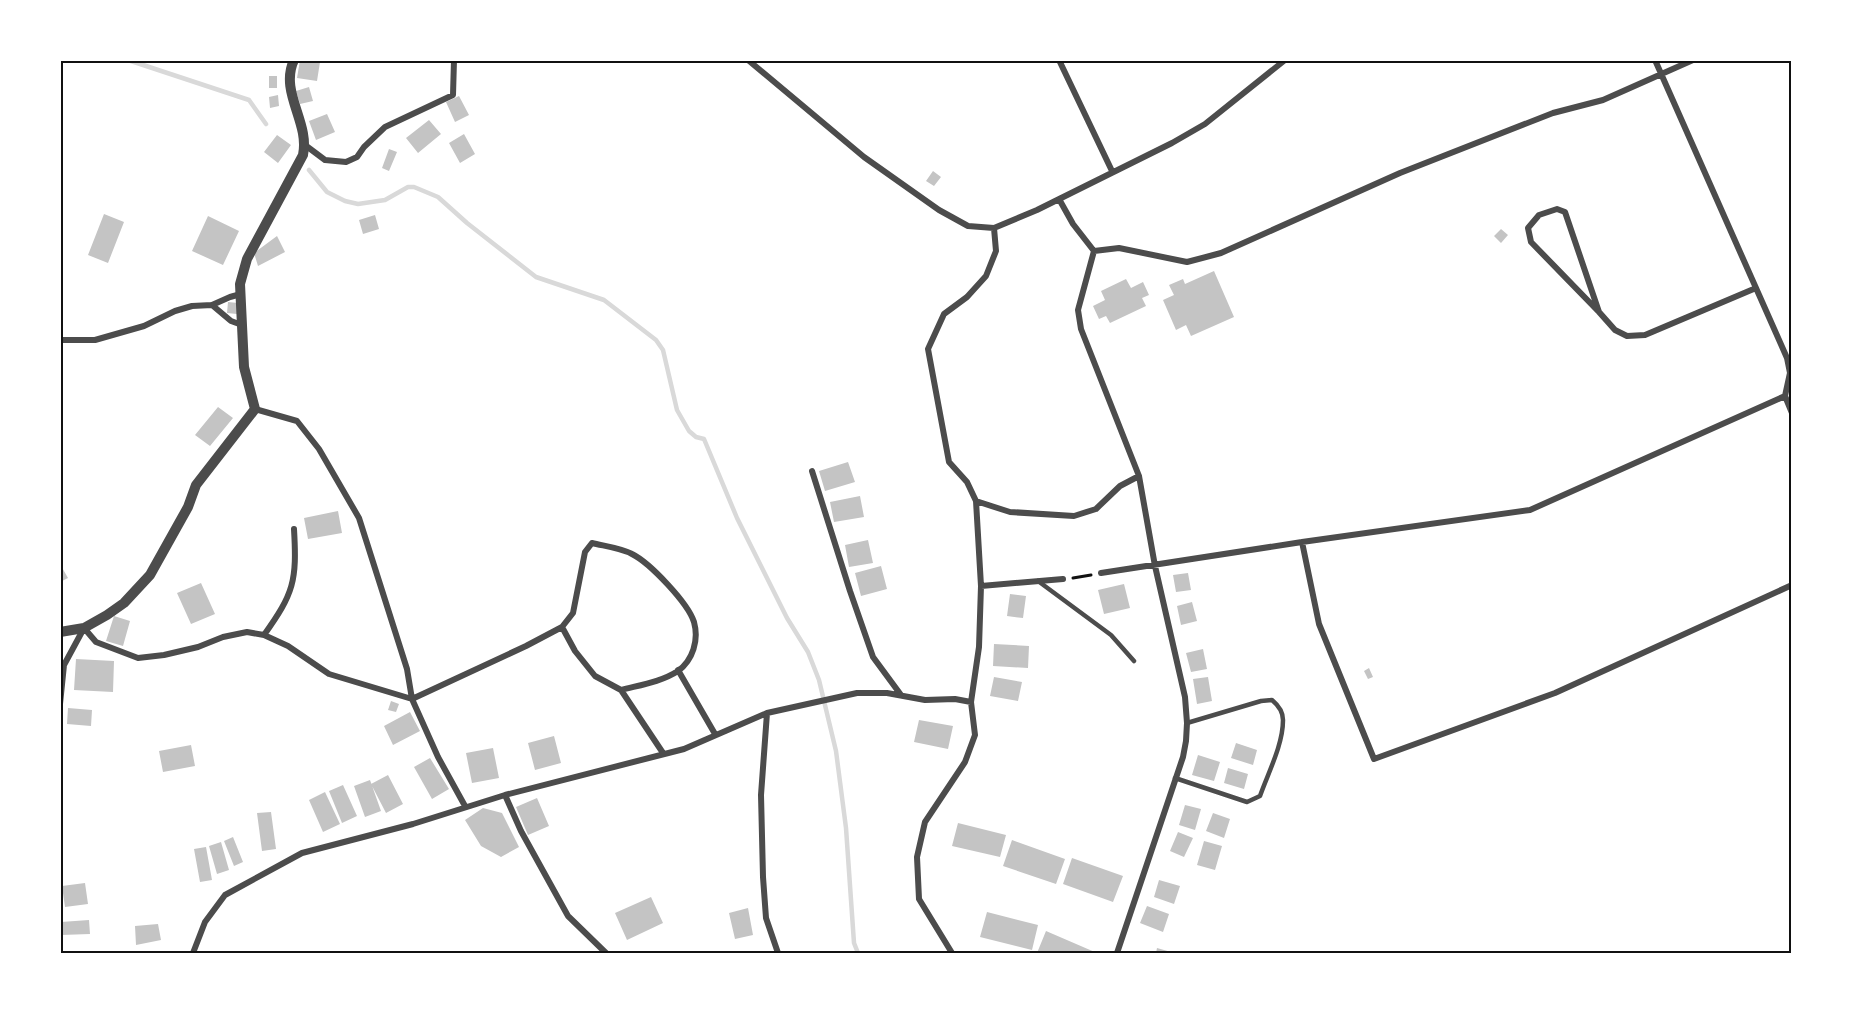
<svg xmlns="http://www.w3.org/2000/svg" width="1852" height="1013" viewBox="0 0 1852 1013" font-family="Montserrat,sans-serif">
<rect width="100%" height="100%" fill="#fff"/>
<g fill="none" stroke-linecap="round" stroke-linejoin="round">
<path stroke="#d9d9d9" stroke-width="4.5" d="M128,60L249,100L266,124
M309,170L327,192L345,201L358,204L385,200L408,187H414L438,197L467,223L536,277L604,300L656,340L663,350L677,410L689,431L696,437L704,439L737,518L787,618L808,652L819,680L836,751L846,828L854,943L858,953"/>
</g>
<path fill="#c4c4c4" d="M300,60L320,62L317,81L297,78Z
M269,76H277V88H269Z
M309,87L313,101L300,104L296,91Z
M278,95L279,106L270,108L269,97Z
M459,96L469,115L455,122L446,102Z
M327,114L335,132L316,140L309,121Z
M429,120L441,134L418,153L406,138Z
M464,134L475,154L460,163L449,143Z
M277,135L291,145L278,163L264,152Z
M389,149L397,152L389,171L382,168Z
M933,171L941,177L934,186L926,181Z
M104,214L124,222L108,263L88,255Z
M375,215L379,229L363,234L359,220Z
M208,216L239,231L223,265L192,251Z
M1501,229L1508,235L1501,243L1494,236Z
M277,236L285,252L258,266L254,253Z
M1214,271L1234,317L1191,336L1186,325L1176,330L1163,300L1174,295L1169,285L1183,279L1185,284Z
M1126,279L1131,288L1143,282L1149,295L1142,298L1146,306L1110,323L1106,316L1099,319L1093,306L1105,300L1101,291Z
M228,302L238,303L237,314L227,313Z
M218,407L233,418L210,446L195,435Z
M848,462L855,482L825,491L819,471Z
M860,496L864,517L834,522L830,502Z
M338,511L342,533L308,539L304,518Z
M868,540L873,563L849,567L845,545Z
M60,564L68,578L60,582Z
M881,566L887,589L861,596L855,573Z
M1188,573L1191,590L1176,592L1173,575Z
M201,583L215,614L191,624L177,593Z
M1124,584L1130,608L1104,614L1098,590Z
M1010,594L1026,596L1023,618L1007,616Z
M1192,602L1197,621L1181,625L1177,606Z
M114,616L130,621L123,646L106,641Z
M994,644L1029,646L1028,668L993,666Z
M1203,649L1207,669L1191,672L1186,653Z
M76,659L114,661L113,692L74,690Z
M1369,668L1373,677L1368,679L1364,671Z
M994,677L1022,682L1018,701L990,696Z
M1208,677L1212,701L1197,704L1193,679Z
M391,701L399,704L396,712L388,710Z
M68,708L92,710L91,726L67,724Z
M410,712L420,731L393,745L384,726Z
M919,720L953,726L948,749L914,742Z
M554,736L561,763L535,770L528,743Z
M1236,743L1257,750L1253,765L1231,758Z
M191,745L195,766L163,772L159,751Z
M493,748L499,778L472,783L466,753Z
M1198,755L1220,762L1214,781L1192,775Z
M430,758L449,789L432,799L414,767Z
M1228,768L1248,774L1244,789L1224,783Z
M388,775L403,804L386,813L371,784Z
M370,780L381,811L365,817L354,786Z
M343,785L357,816L342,823L329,791Z
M325,792L340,824L323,832L309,800Z
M537,798L549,826L528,835L516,807Z
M1185,805L1201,809L1195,830L1179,825Z
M483,808L502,813L519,847L501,857L481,846L465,820Z
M271,812L276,849L262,851L257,813Z
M1213,813L1230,819L1224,838L1206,831Z
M958,823L1006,835L1000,857L952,846Z
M1178,832L1193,838L1184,857L1170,851Z
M233,837L243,862L234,866L224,841Z
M1012,840L1065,859L1056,884L1003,866Z
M1204,841L1222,846L1215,870L1197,865Z
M221,842L229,870L217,874L209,846Z
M206,847L212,880L200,882L194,849Z
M1072,858L1123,876L1113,902L1063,884Z
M1159,880L1180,886L1174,904L1154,897Z
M85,883L88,904L65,907L62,886Z
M651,897L663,923L627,940L615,913Z
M1147,906L1169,914L1163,932L1140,923Z
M748,908L753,935L735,939L729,913Z
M987,912L1038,925L1032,950L980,937Z
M89,920L90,934L61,935V922Z
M158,924L161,940L136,945L135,926Z
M1046,931L1097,953H1037Z
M1157,948L1171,952V953H1156Z"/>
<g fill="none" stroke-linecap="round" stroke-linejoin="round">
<path stroke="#111" stroke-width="3" d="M1073,578L1091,575"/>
<path stroke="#4c4c4c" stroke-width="4.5" d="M1038,581L1111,635L1134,661
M1175,778L1247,802L1260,796C1268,773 1283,745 1283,720C1283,712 1278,705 1272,700L1261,701L1187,723"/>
<path stroke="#4c4c4c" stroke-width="6" d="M748,60L864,157L939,210L968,226L994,228L1037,210L1172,143L1205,124L1285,60
M1059,60L1112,171
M1655,60L1787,358L1790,373L1785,396L1792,413
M305,145L325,160L346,162L357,157L364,147L385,127L453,95L454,60
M1059,199L1073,224L1094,251
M1094,251L1078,310L1081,329L1139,476L1155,566L1185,697L1187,723L1186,741L1183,757L1117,953
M1094,251L1119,248L1187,262L1221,253L1400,173L1553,113L1603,100L1693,60
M212,305L231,321L242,325
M1599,312L1531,242L1528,228L1539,215L1557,209L1565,212L1599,312L1615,330L1627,336L1645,335L1756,288
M60,340H95L144,326L175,311L192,306L212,305L230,297L241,294
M255,409L297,421L319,449L359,518L407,669L412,699L438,757L465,806
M812,471L850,591L873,657L901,695
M976,501L1010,512L1074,516L1096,509L1120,486L1139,476
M1302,542L1319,624L1374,759L1555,693L1792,585
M1101,573L1302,542L1530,510L1785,396
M981,586L1063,579
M264,635C294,593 297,581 294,529
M678,670L715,734
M621,690L663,753
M412,699L526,646L562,627L573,613L585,552L592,543C604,546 621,548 632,554C650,563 688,603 694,622C699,640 693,660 678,671C661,682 640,685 621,690L595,676L575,651L562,627
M60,704L64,665L84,628L96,642L138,658L164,655L198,647L223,637L247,632L264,635L288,646L329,674L412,699
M767,713L761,795L763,877L766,918L778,953
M505,795L521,831L568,916L606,953
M193,953L205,922L225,895L302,853L413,824L505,795L684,749L767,713L857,693H887L925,700L955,699L971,702
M952,953L919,899L917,857L925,822L965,762L975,735L971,702L979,647L981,586L976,501L967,482L949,462L928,349L944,314L967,297L986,276L996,251L994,228"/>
<path stroke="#4c4c4c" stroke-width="10" d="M60,632L84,628L107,615L124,603L150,575L188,507L196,485L255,409L244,367L240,284L247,259L303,155C310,122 279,92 294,60"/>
</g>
<rect width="1852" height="1013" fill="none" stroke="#ffffff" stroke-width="123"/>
<rect x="62" y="62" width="1728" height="890" fill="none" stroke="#111" stroke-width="2"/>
</svg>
